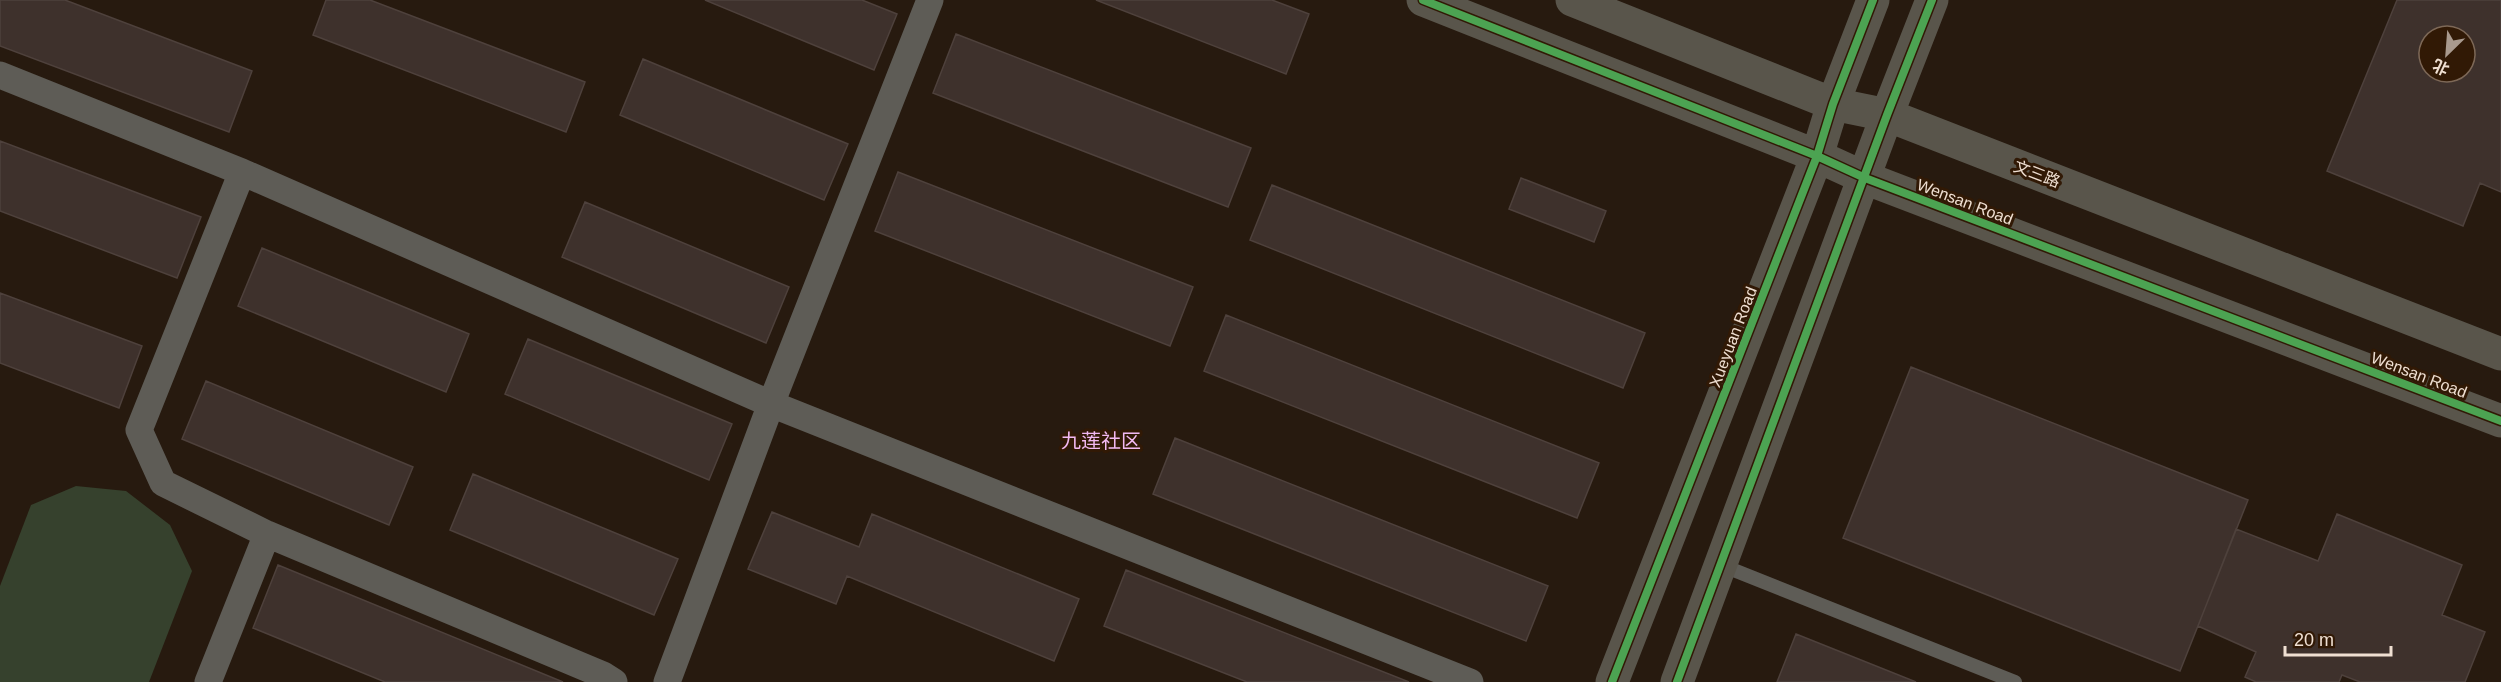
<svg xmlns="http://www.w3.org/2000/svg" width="2501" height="682" viewBox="0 0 2501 682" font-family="Arial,'Noto Sans SC',sans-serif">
<rect width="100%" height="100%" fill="#271a0f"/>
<path fill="#36412d" d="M76,486L126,491L170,525L192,571L149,682H0V586L31,505Z"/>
<path fill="#3e312c" stroke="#4e413c" stroke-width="1.5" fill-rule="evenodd" d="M0,0H65L252,71L229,132L0,46Z
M326,0H370L585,82L566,132L313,35Z
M705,0H862L897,14L874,70Z
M1096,0H1272L1309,14L1286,74Z
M2397,0H2501V192L2480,183L2463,226L2327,171ZM2429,36H2465V72H2429Z
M956,34L1251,148L1228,207L933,93Z
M643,59L848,144L824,200L620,115Z
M0,141L201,217L177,278L0,211Z
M898,172L1193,287L1170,346L875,231Z
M1521,178L1606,211L1594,242L1509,209Z
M1272,185L1645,333L1623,388L1250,240Z
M585,202L789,287L766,343L562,257Z
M262,248L469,334L446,392L238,306Z
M0,293L142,346L119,408L0,363Z
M1226,315L1599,463L1577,518L1204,371Z
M528,339L732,424L709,480L505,394Z
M1911,367L2248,500L2180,671L1843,538Z
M206,381L413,467L389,525L182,439Z
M1175,438L1548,586L1526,641L1153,494Z
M473,474L678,559L654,615L450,530Z
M772,512L859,547L872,514L1079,599L1054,661L847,576L836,604L748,569Z
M2337,514L2462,565L2442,615L2485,632L2465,682H2360L2342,675L2339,682H2256L2245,677L2256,652L2198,626L2236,529L2318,561Z
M278,565L563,682H385L253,628Z
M1126,570L1409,682H1247L1104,626Z
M1796,634L1916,682H1777Z"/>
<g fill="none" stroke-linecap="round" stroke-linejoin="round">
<path stroke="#5e5c56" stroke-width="14" d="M1721,565L2015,682"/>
<path stroke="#5e5c56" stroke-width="27" d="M0,75L242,172L771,404L1470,682
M242,172L139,430L163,483L267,534L603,675L614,682
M208,682L267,534
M667,682L771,404L930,0"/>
<path stroke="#59554b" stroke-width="33" d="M1423,0L1817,156L1865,178L2501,421
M1572,0L1833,104L1887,115L2501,354
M1612,682L1817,156L1833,104L1873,0
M1677,682L1887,115L1932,0"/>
<g stroke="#311905" stroke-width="11">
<path id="cycleway" d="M1423,0L1817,156L1865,178L2501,421
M1612,682L1817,156L1833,104L1873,0
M1677,682L1887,115L1932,0"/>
</g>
<use href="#cycleway" stroke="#4ca352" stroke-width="8"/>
</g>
<g text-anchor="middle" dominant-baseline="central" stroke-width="6" stroke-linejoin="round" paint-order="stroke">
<g font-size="16" fill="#efdfd2" stroke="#311905">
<text transform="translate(2037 174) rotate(21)">文三路</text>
<text transform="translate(1965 202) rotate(21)">Wensan Road</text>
<text transform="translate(1733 337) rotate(-69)">Xueyuan Road</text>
<text transform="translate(2419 375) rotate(21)">Wensan Road</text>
</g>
<g font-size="20" fill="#f2b9f2" stroke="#311905">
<text x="1101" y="441">九莲社区</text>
</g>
</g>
<g transform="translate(2447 54) rotate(205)"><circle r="28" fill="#311905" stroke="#7d6857" stroke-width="1.5"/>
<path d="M0-4.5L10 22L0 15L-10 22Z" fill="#a99a8e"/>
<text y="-9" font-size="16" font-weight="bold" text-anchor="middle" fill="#efdfd2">北</text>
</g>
<path d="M2285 646v9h106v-9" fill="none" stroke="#efdfd2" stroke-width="3"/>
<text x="2294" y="646" font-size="18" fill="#efdfd2" stroke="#311905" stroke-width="4.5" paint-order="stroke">20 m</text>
</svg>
